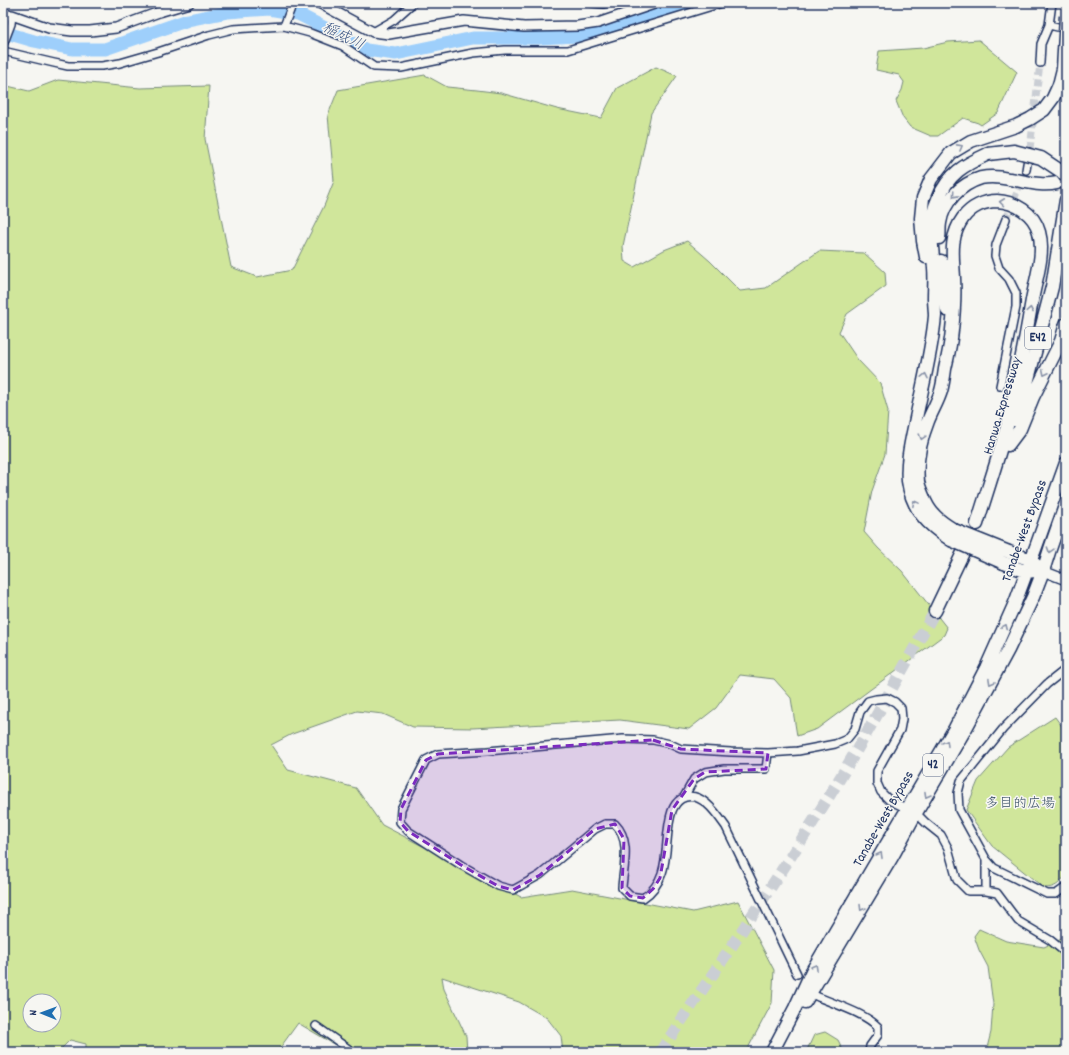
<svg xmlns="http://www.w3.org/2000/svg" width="1069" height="1055" viewBox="0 0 1069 1055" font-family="Dekko,'Klee One',sans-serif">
<rect width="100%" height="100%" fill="#f6f6f2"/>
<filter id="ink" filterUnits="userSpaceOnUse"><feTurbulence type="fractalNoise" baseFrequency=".025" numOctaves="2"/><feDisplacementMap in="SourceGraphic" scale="8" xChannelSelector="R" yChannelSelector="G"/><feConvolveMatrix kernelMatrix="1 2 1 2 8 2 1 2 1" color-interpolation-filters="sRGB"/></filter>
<g filter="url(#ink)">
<path fill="#d0e69b" stroke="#768a7c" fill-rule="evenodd" d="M979,40L1017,72L998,113L981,125L978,123L963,118L938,136H931L910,127L903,118L896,101L902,90L904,82L899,75L876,70L879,51L923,48L948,42Z
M656,67L677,76L651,113L623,246L624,261L634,267L664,250L687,241L710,261L740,291L766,288L819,251L864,253L885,272L886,286L847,314L839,332L858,360L880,383L888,411L885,454L872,491L864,532L878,548L902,571L947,628L944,635L817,729L797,736L791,698L774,679L740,675L716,708L689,729L620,720L472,728L413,727L383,714L357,711L292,734L271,745L288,770L356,788L382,825L521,897L572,889L693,912L738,901L774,970L772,1003L746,1052H563L561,1036L547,1018L519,1002L442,977L444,989L466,1036L467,1052H347L298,1023L277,1052H86V1044L70,1040L58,1052H3V85L29,91L58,80L140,88L209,86L205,139L231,267L257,277L292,270L324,206L334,181L328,115L338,90L425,75L447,87L477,90L501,93L557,109L601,118L617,88ZM30,1001H54V1025H30Z
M1055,717L1066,732V874C1060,884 1055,888 1044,888L992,846L966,810L978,781L1008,747Z
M979,929L1006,941L1044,947L1066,937V1052H986L991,1032L993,1004L988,967L979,950L974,936Z
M825,1032L838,1040L844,1052H806L814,1035Z"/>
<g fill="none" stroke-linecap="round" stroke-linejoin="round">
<path stroke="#9ecffb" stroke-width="13" d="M3,32L34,41L72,49H105L188,20L228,12L269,9L298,14L339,35L366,50L396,54L473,38H540L577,36L620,25L687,3"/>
<path stroke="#caced4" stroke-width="7" stroke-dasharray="7 3.5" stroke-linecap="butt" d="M1030,149L1040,63
M1006,219L1026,170"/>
<path stroke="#caced4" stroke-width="12" stroke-dasharray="12 6" stroke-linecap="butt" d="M660,1052C711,977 762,902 811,825C855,756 895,683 935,611"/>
<g stroke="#1b2f5e" stroke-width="10">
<path id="street" d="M593,3L604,4L608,3
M1049,25L1066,29
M284,26L293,3
M373,32L394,20L413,3
M3,45L11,24L12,15
M3,51L54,63L68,66H102L120,63L158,52L209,35L233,29L284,26L310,33L343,46L374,67L401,68L473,53L505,50H568L722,3
M1040,63L1041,44L1049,25L1052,3
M1026,170L1029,152
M1000,386L1016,307V293L1009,279L999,268L995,256L996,245L1006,219
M1066,669L1047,684L1003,729L961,781L958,793L959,810L986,859L994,868L1047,894H1056L1066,887
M684,797L694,779L705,772L724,769H766L768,753
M986,859V891
M797,974L726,827C717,814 700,788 681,799C678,801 674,806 672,811C662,840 674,878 643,898L630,896L622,888C623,868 632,841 615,824H605L595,829L540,875L513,890L498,886L461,865L408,831L400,822L401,809L426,760L438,754L488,751L623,739L653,740L670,744L681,749L731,752L768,753L798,751L835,744L847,739L855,729L860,712L868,701L876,699L887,698L895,702L901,708L902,719L900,730L877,771V783L881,792L889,800L916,813L926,823L941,835L948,848L957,880L968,891H986L997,893L1018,921L1050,940L1066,953
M816,996C834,1004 865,1013 878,1027V1035L870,1046L869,1052
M316,1026L353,1052"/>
</g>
<g stroke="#1b2f5e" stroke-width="12">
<path id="secondary" d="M319,3L373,32L389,34L464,21L524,27L578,26L598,23L657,3
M3,15H12L49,28L72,31H90L116,28L159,12L189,3
M1043,571L1066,580"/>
</g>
<g stroke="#1b2f5e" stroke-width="15">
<path id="highway" d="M939,238C940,233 939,228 940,223C943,202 961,184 981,178C990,176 1000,177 1009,179C1025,181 1041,187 1057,183
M926,257L923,241L921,218L923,198L931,179L951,153L971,141L1016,126L1030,119L1044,110L1053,98L1059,85
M941,261L947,310
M1015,420L1026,387L1052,287L1066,200
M1008,445L1020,429L1033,397L1061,341L1066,324
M954,530C939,521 929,513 923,496C921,491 919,487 918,482C916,461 920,441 928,421C932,411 938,401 941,391C943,384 944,376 945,369C948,356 951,343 952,330C954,313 955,295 954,278C953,257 949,237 963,218C971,207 984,201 997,201C1015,202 1034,213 1039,232C1045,253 1036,278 1032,300C1025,342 1017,384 1007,426C998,459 987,491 977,524
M951,540C928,525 912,510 908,481C906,460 912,438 916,418C923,384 932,350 935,316C935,310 934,304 934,298C934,288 935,278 934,268C932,242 927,223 938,199C949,173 964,165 988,154
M1009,552L1031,560L1036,565
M1004,563L1027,572L1034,571
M935,611L970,538
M805,1002L892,857L916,813L966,728L1008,650L1033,597L1043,571L1050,549L1066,503
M772,1052L795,1008L812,971L955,728L986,668L1015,603L1037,544L1066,463"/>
</g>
<use href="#street" stroke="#f6f6f2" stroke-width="7"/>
<use href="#secondary" stroke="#f6f6f2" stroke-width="9"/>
<use href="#highway" stroke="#f6f6f2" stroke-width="12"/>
<g stroke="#1b2f5e" stroke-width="15" stroke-linecap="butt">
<path id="highway-bridge" d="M1059,85L1063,69L1066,16
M988,154L1014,151L1041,158L1062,172L1066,177
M954,530L1009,552
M951,540L1004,563"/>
</g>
<use href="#highway-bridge" stroke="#f6f6f2" stroke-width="12"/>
</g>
<defs><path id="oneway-chevron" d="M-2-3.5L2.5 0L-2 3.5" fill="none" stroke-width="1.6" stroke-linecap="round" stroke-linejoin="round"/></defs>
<g stroke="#8892a8">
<use href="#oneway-chevron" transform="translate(960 147) rotate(-29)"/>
<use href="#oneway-chevron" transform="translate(955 195) rotate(132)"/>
<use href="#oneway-chevron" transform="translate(1002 202) rotate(-173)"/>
<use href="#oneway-chevron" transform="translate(1030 310) rotate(-80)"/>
<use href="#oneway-chevron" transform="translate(1045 373) rotate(116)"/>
<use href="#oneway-chevron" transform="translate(925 376) rotate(-78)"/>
<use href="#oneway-chevron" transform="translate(922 437) rotate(106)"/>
<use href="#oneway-chevron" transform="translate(915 503) rotate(-118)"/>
<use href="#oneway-chevron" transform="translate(1050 550) rotate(108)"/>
<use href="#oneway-chevron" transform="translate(1005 627) rotate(-66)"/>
<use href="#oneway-chevron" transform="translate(991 682) rotate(119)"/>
<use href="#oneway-chevron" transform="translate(946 743) rotate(-59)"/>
<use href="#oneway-chevron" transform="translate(927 795) rotate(120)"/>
<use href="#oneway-chevron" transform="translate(880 855) rotate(-60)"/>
<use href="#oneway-chevron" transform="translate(862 908) rotate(121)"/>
<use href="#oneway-chevron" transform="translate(815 967) rotate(-61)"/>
</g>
</g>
<path fill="#7b2cbf" fill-opacity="0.2" stroke="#7b2cbf" stroke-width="3" stroke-dasharray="8 5" stroke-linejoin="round" d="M653,740L681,749L768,753L766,769L705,772L694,779L672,810L660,878L653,889L643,898L630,896L622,888L624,839L615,824L595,829L540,875L513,890L498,886L461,865L408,831L400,822L401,809L426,760L438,754Z"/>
<g text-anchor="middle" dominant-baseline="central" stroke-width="3" stroke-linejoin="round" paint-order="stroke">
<g fill="#f6f6f2" stroke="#5d6b8a" stroke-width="1">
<rect x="1025" y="327" width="26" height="22" rx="3"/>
<rect x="923" y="754" width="20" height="22" rx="3"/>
</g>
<g font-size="13" font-weight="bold" fill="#1b2f5e">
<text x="1038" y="338">E42</text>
<text x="933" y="765">42</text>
</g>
<g font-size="14" fill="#1b2f5e" stroke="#f6f6f2">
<text transform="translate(1003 406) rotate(-73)">Hanwa Expressway</text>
<text transform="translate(1025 531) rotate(-70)">Tanabe-West Bypass</text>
<text transform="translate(884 819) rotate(-60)">Tanabe-West Bypass</text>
</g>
<g font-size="14" fill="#3f546a" stroke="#f6f6f2">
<text x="1020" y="804">多目的広場</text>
</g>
<g font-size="15" font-style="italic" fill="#3c5785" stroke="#f6f6f2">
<text transform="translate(343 37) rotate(27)">稲成川</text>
</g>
</g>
<rect width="1069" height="1055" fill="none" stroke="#f6f6f2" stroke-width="16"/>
<rect x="8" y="8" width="1053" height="1039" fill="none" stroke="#1b2f5e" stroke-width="1.5" filter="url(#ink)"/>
<g transform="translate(42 1013) rotate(271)"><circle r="19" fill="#f6f6f2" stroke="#9ea6b7"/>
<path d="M0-3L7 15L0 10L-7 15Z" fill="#1f6fb2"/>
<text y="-6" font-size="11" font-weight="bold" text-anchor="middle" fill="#1b2f5e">N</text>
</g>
</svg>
